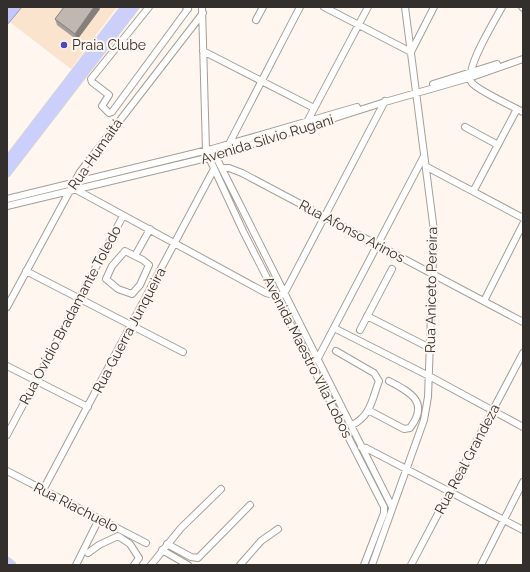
<svg xmlns="http://www.w3.org/2000/svg" width="530" height="572" viewBox="0 0 530 572" font-family="Raleway,sans-serif">
<rect width="100%" height="100%" fill="#fef6ef"/>
<path fill="#fbe4ce" d="M7,7H117L71,69L7,20Z"/>
<path fill="#c2c8fd" stroke="#979abe" d="M7,7H22L7,25Z"/>
<g fill="none" stroke-linecap="round" stroke-linejoin="round">
<g stroke="#a59e97" stroke-width="8">
<path id="minor" d="M149,7L91,79L92,82L109,95L102,106L109,113L112,112L187,10L188,9L186,7
M202,7L206,151L243,231L384,507V513L364,565
M324,7L411,52L434,7
M502,7C495,20 463,71 472,83C479,91 512,106 523,112
M522,7L523,8
M256,20L263,7
M203,51L314,108
M433,84L497,64
M307,122L368,7
M465,127L498,145
M229,144L300,7
M214,153L392,507
M427,167L523,218
M222,168H229L242,173L523,322
M73,188L266,293L277,296L284,294L385,101
M474,190L517,109
M7,199L212,149L357,107
M7,206L215,156L385,102L469,78L523,59
M125,251L143,260L149,265L140,285L132,294L118,289L106,279L112,266Z
M135,256L150,229
M26,271L183,352
M484,301L523,224
M7,307L80,172L203,13
M367,316L430,348
M334,328L429,376L523,427
M360,330L392,269
M336,351L374,373L379,381C372,399 371,416 352,425
M317,360L424,156
M7,366L88,407
M368,410L404,429L410,428C430,402 410,392 389,381
M7,435L123,216
M361,447L366,448L523,530
M7,471L146,543
M43,490L214,169
M167,544L191,557L198,558L250,505
M162,550L188,565
M88,553L99,545L118,536L130,544L139,558L134,565
M76,565L99,519
M151,565L181,528L221,489
M240,565L261,541L278,529
M372,565L424,420L428,397L434,231L405,7
M411,565L523,353
M481,565L523,482"/>
</g>
<g stroke="#d6d5d5" stroke-width="9">
<path id="major" d="M7,161L125,7
M7,173L135,7
M7,561L12,565"/>
</g>
<use href="#minor" stroke="#fff" stroke-width="6"/>
<use href="#major" stroke="#cacffe" stroke-width="7"/>
</g>
<path fill="#a49d97" d="M100,9L77,40L57,25L55,19Z"/>
<path fill="#86807b" d="M94,7H99L100,9L77,40L75,34Z"/>
<path fill="#bfb7b0" stroke="#86807b" d="M64,7H94L75,34L55,19Z"/>
<circle fill="#4c47bd" stroke="#fef6ef" stroke-width="1.5" cx="64" cy="45" r="4"/>
<g text-anchor="middle" dominant-baseline="central" stroke-width="4" stroke-linejoin="round" paint-order="stroke">
<g font-size="14" fill="#322f2c" stroke="#fef6ef" text-anchor="start">
<text x="72" y="45">Praia Clube</text>
</g>
<g font-size="14" fill="#322f2c" stroke="#fef6ef">
<text transform="translate(267 139) rotate(-17)">Avenida Silvio Rugani</text>
<text transform="translate(95 154) rotate(-55)">Rua Humaitá</text>
<text transform="translate(352 231) rotate(28)">Rua Afonso Arinos</text>
<text transform="translate(431 290) rotate(-89)">Rua Aniceto Pereira</text>
<text transform="translate(70 315) rotate(-62)">Rua Ovídio Bradamante Toledo</text>
<text transform="translate(129 330) rotate(-62)">Rua Guerra Junqueira</text>
<text transform="translate(308 357) rotate(63)">Avenida Maestro Vila Lobos</text>
<text transform="translate(467 459) rotate(-62)">Rua Real Grandeza</text>
<text transform="translate(76 507) rotate(27)">Rua Riachuelo</text>
</g>
</g>
<rect width="530" height="572" fill="none" stroke="#322f2c" stroke-width="16"/>
</svg>
